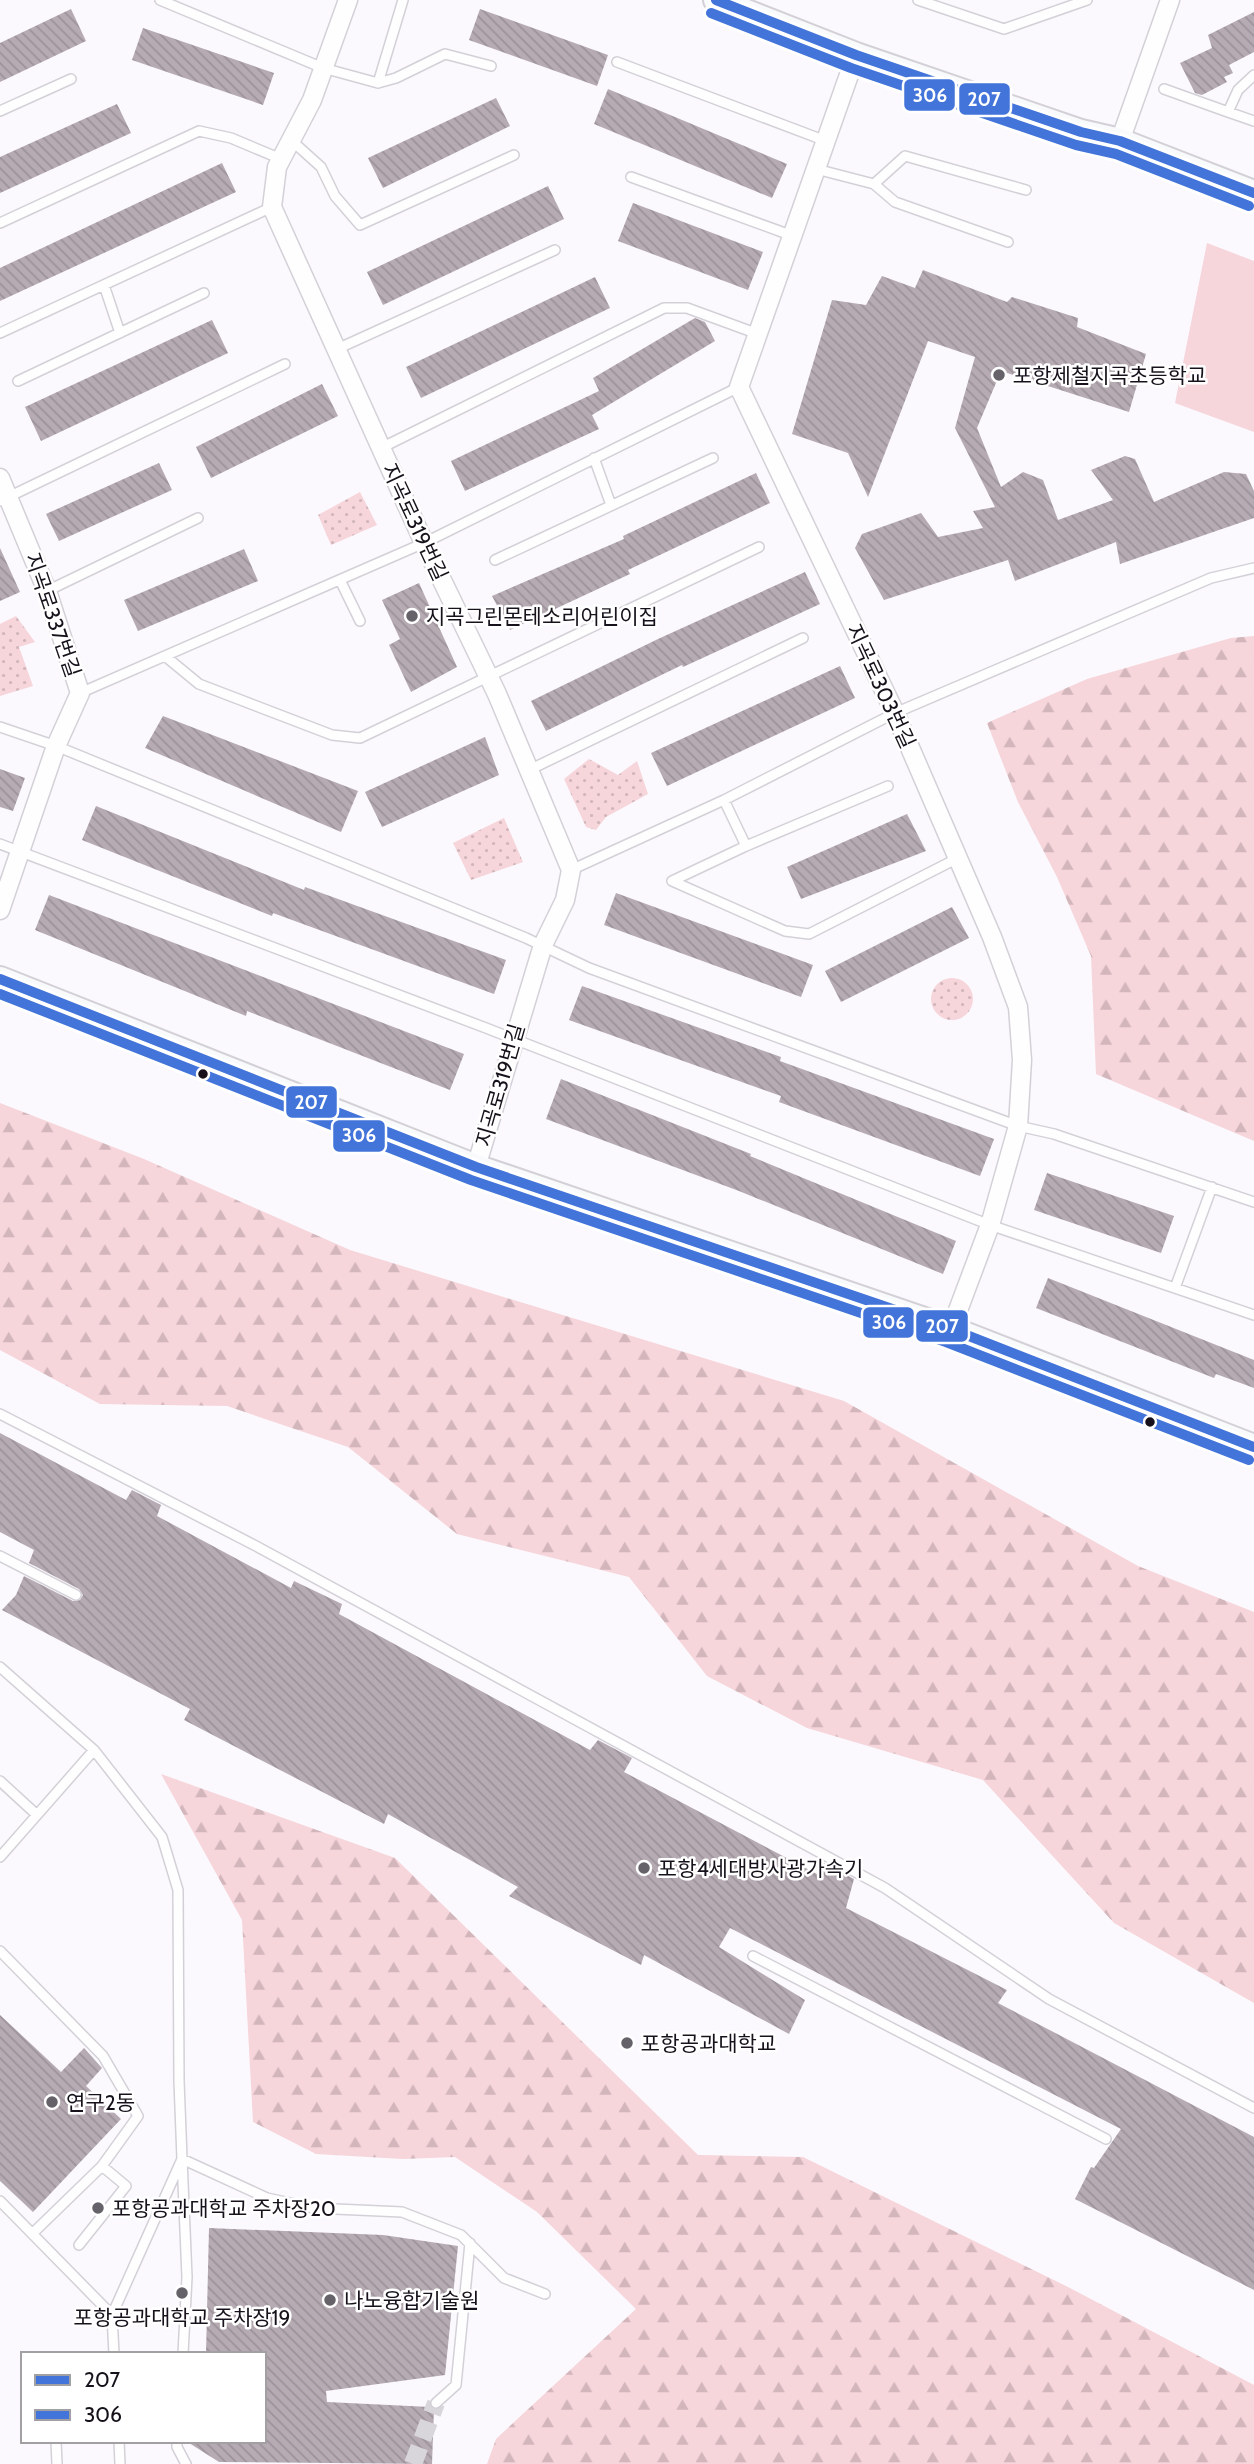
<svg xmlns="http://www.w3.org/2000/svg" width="1254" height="2464" viewBox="0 0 1254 2464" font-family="Cabin,'Noto Sans KR',sans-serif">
<defs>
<pattern id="grass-dots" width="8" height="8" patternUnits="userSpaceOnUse" patternTransform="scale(1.75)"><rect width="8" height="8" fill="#f6d5db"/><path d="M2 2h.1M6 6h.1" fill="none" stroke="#d2b6bb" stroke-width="1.8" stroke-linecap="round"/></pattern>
<pattern id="forest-firs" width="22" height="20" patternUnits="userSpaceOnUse" patternTransform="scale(1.75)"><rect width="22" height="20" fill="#f6d5db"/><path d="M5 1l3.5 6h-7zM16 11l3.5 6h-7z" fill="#d2b6bb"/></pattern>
<pattern id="building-back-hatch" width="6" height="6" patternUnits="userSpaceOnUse" patternTransform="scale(1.75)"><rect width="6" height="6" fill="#b6abb3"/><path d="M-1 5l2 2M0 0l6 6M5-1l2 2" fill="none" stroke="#9c9299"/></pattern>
</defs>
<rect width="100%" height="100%" fill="#fbf9fd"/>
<path fill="url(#grass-dots)" d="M360,492L377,525L331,545L318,515Z
M16,616L35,642L19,647L33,686L0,696V624Z
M589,759L618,775L637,761L648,794L606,817L596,830L586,827L564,779Z
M504,818L523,862L471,880L453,843Z
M931 999a21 21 0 1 1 42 0a21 21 0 1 1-42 0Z"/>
<path fill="url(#forest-firs)" d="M1254,636V1141L1096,1074L1091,956L1057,877L1018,802L987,723L1087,679L1231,638Z
M0,1103L144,1159L350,1250L844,1401L1138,1566L1254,1612V2003L1114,1923L983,1780L807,1728L707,1676L629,1577L457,1534L348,1447L227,1406L100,1404L0,1350Z
M161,1774L395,1858L698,2155L803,2157L1068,2287L1254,2385V2464H487L496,2439L636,2309L537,2212L455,2157L403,2159L316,2154L253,2122L242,1920Z"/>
<path fill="#f6d5db" d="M1207,243L1254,261V432L1175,403Z"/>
<path fill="url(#building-back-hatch)" d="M71,9L86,41L0,82V43Z
M480,9L608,55L597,86L469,40Z
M1254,12V52L1229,65L1233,73L1224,77L1227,82L1202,95L1195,93L1180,63L1212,48L1208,35Z
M143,28L274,73L263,105L132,60Z
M608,89L787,164L772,198L594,124Z
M496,98L510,126L383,188L368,158Z
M117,104L131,133L0,193V157Z
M222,163L236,192L0,301V268Z
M548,186L564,219L383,305L367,272Z
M633,203L763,252L748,290L618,241Z
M923,270L1007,302L1012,297L1078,318L1077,327L1146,354L1129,412L1001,371L977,428L1001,487L1023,472L1043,480L1058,520L1113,500L1091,470L1125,456L1135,459L1154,502L1224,472L1246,474L1254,491V518L1120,564L1116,542L1015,581L1008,560L884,600L855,548L862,534L921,513L938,537L983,528L973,511L995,507L955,428L975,357L928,341L868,497L848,453L792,434L832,300L866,305L882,276L915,288Z
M595,277L610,308L421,398L406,367Z
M695,318L705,322L715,341L592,415L599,429L465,491L451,461L599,391L593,378Z
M212,320L228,353L41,441L25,407Z
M322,384L338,416L211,478L196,447Z
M159,463L172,490L59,541L46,514Z
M756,473L770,503L628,570L630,574L510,630L492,596L624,539L623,536Z
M0,548L20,592L0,601Z
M244,549L258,581L138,631L124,600Z
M805,572L820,604L683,667L682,665L546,731L531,701L658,639Z
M419,583L457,667L411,692L389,645L400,639L382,600Z
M840,666L855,698L667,786L651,753Z
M163,716L358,791L341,832L145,748Z
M485,737L499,775L382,827L365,792Z
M0,769L25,778L13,811L0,807Z
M96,806L304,890L305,887L506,960L494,994L273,913L272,916L82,840Z
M907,814L926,851L801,899L787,867Z
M616,893L813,965L801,997L604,925Z
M49,895L464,1054L450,1090L247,1011L246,1016L35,930Z
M952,907L969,938L841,1002L825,971Z
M582,986L781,1057L780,1061L994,1139L980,1176L779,1102L781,1096L569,1020Z
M561,1079L751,1154L750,1156L956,1241L943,1274L739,1191L546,1119Z
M1047,1173L1174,1216L1161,1253L1034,1210Z
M1048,1278L1254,1360V1388L1216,1374L1214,1378L1036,1308Z
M0,1433L126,1500L132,1490L161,1505L157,1516L291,1588L294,1581L342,1604L339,1614L590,1750L598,1740L632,1758L624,1772L817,1874L824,1863L854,1879L846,1908L1007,1990L998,2003L1254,2137V2290L1075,2199L1091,2167L1094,2168L1121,2129L730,1928L719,1947L805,2000L789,2034L644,1955L641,1965L509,1896L518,1887L388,1814L384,1824L184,1720L190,1709L2,1610L16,1595L24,1576L73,1601L80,1600L83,1595L79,1589L29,1563L34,1550L0,1532Z
M0,2015L61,2072L84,2048L102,2068L86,2086L121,2119L33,2212L0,2181Z
M209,2228L383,2235L458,2246L445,2375L326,2391L327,2402L430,2407L434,2409L432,2464L219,2462L186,2441H264V2354H206Z"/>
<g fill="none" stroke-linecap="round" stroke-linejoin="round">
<path stroke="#d9d6db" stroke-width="18" stroke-dasharray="18 9" stroke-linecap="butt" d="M413,2464L436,2403"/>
<g stroke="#d4d0d7" stroke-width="12">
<path id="lane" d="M160,0L323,68L378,83L403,0
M918,0L1004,29L1087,0
M617,62L826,141
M378,83L396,78L445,54L491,66
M1164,89L1228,112L1238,90L1254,75
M0,111L71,79
M1228,112L1254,121
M291,140L321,167L335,196L360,225L514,155
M816,169L874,184L895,202L1008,242
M631,177L793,236
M874,184L905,156L1026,190
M0,223L199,131L231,138L281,159
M104,285L120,333
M0,333L272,207
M337,349L555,250
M18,381L204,293
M381,448L664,308H687L758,334
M594,458L611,505
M0,501L285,364
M495,560L713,458
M340,580L360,621
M47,591L198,518
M165,656L199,684L332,735L360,738L759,547
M80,693L424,543L739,387
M0,727L56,746L526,938L589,968L1018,1126L1054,1134L1254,1202
M529,770L803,638
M724,800L746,846L888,786
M0,844L486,1028L990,1225L1254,1315
M746,846L672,881L785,931L809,934L958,858
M571,870L724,800L895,713L1211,578L1254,568
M1175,1288L1212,1187
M0,1414L256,1546L885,1888L1049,1999L1254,2108
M0,1556L76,1595
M0,1667L94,1750L162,1837L178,1890L179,2081L182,2159L112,2315
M0,1781L37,1815
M0,1857L94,1750
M0,1951L103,2056L138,2116L102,2166
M753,1956L1106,2139
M0,2201L112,2315L114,2354
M33,2233L102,2166L126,2186L79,2245
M183,2354L187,2277L182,2159L267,2198L313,2208L402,2212L461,2235L504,2278L545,2294
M436,2403L456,2385L470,2243
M56,2441L57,2464
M119,2441L120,2464
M177,2441V2447L186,2464"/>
</g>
<g stroke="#d4d0d7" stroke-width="21">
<path id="street" d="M348,0L312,100L277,167L272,207L424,543L497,694L571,870L565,900L543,945L476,1167
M856,55L739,387L895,713L992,937L1018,1007L1022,1060L1018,1126L990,1225L951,1329
M1120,141L1170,0
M0,478L47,591L80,693L56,746L0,910"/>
</g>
<g stroke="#d4d0d7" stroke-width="28">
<path id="secondary" d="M716,0L856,55L1081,132L1120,141L1254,193
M0,979L476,1167L951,1329L1254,1447"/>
</g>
<use href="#lane" stroke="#fefeff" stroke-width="9"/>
<use href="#street" stroke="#fefeff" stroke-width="18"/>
<use href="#secondary" stroke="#f9fafc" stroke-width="24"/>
<g stroke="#fff" stroke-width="16">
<path id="bus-1" d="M716,0L856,55L1081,132L1120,141L1254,193
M0,979L476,1167L951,1329L1254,1447"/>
</g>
<g stroke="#fff" stroke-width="16">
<path id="bus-2" d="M711,13L851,68L1076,145L1116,154L1249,206
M0,994L471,1180L946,1342L1249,1460"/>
</g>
<use href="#bus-1" stroke="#4374d9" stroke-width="10"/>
<use href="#bus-2" stroke="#4374d9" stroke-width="10"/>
</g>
<g fill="#666269" stroke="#fff" stroke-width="2.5">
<circle cx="999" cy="375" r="7"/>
<circle cx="412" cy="616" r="7"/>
<circle cx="644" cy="1868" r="7"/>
<circle cx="627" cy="2043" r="7"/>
<circle cx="52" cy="2102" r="7"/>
<circle cx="98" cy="2208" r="7"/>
<circle cx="182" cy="2293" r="7"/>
<circle cx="330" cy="2300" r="7"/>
</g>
<g fill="#16111a" stroke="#fff" stroke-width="2.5">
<circle cx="203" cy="1074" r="6"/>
<circle cx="1150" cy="1422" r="6"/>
</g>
<g text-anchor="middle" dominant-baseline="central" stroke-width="5" stroke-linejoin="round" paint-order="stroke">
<g font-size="21" fill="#16111a" stroke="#fff" text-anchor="start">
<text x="1013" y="375">포항제철지곡초등학교</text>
<text x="426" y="616">지곡그린몬테소리어린이집</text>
<text x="658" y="1868">포항4세대방사광가속기</text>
<text x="641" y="2043">포항공과대학교</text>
<text x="66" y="2102">연구2동</text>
<text x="112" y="2208">포항공과대학교 주차장20</text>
<text x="344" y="2300">나노융합기술원</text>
<text x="182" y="2317" text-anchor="middle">포항공과대학교 주차장19</text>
</g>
<g font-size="21" fill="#16111a" stroke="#fff">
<text transform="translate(415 522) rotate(65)">지곡로319번길</text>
<text transform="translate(53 615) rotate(71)">지곡로337번길</text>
<text transform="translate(881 686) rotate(65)">지곡로303번길</text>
<text transform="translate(500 1085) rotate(-74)">지곡로319번길</text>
</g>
</g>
<g stroke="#fff" stroke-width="2.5">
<rect x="903" y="78" width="53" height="34" rx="7" fill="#4374d9"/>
<rect x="958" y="82" width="53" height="34" rx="7" fill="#4374d9"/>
<rect x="285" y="1085" width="53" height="34" rx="7" fill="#4374d9"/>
<rect x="332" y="1119" width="54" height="34" rx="7" fill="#4374d9"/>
<rect x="862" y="1306" width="53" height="33" rx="7" fill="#4374d9"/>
<rect x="915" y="1309" width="54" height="34" rx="7" fill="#4374d9"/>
</g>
<g font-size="19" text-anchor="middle" font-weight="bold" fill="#fff">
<text x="930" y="102">306</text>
<text x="984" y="106">207</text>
<text x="311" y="1109">207</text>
<text x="359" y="1142">306</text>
<text x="889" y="1329">306</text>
<text x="942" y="1333">207</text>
</g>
<rect x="21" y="2352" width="245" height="91" fill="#ffffff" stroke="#a2a0a3" stroke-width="2"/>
<rect x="35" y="2375" width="35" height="10" fill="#4374d9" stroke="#a2a0a3" stroke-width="2"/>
<text x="84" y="2387" font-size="21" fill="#16111a">207</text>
<rect x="35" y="2410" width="35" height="10" fill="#4374d9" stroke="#a2a0a3" stroke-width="2"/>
<text x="84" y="2422" font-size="21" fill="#16111a">306</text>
</svg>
